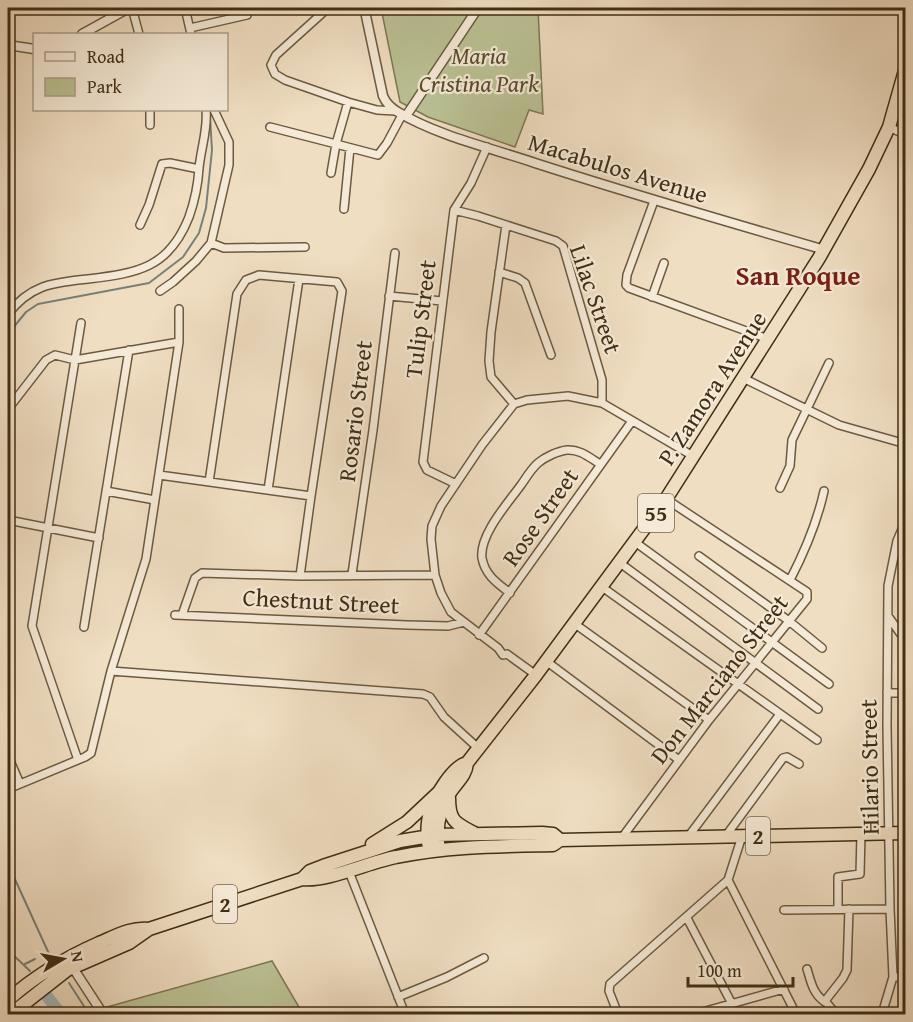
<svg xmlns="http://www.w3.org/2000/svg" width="913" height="1022" viewBox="0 0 913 1022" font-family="'Gentium Book Plus',serif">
<rect width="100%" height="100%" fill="#f0dec2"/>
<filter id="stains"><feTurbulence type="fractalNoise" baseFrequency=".00333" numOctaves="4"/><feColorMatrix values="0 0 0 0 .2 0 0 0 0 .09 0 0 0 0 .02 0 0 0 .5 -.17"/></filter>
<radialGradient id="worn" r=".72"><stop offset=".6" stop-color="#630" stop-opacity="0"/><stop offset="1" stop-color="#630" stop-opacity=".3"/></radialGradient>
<path fill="#bac193" stroke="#7d7854" stroke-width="1.5" d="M381,8H538L543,114L529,110L515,147L428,117L400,102Z
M272,961L303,1014H111L107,1007Z"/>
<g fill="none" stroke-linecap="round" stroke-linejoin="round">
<path stroke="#788179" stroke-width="2" d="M8,334L26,312L38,304L149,283L183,257L199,233L206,208L212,150L210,117
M8,864L50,956
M8,950L30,971
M25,964L35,959
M69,983L89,1014"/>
<path stroke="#9eb9bd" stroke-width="12" d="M46,995L61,1014"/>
<g stroke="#6c5a40" stroke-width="10">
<path id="minor" d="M132,8L139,34
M185,8L191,34
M328,8L276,55L271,65L275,74L285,80L348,102L377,110L396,111
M190,28L247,15
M150,125V110
M270,127L336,144L348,102
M889,127L906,135
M331,173L336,144L378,155L387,143L402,115
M654,201L627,275L626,285L629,288L768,339
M344,209L350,148
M454,210L478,216L556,241L563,246L602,380V403
M140,225L149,205L162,164L170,163L199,169
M506,225L491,332L489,361L491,377L514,404
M211,243L224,248L305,247
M499,272L518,278L525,283L551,355
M160,291L173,282L196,261L211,243L229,165V142L214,110
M389,296L442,301
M652,297L664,263
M179,309V342
M8,314C31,284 53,283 88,279C138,273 169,268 189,217C195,200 198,185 199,168C201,148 208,129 206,110
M743,378L839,425L906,444
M8,409L46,360L55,355L75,360L179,342L146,559L111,671
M8,442L9,443L8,455
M159,475L311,496L300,576
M209,482L237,294L246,280L259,275L337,282L342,291L311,496
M456,484L427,470L423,462L454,210L471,183L487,147
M780,488L790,466L792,440L829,363
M268,490L299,279
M106,491L155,500
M8,520L99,538
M635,542L829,684
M699,556L789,621L822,648
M620,563L818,709
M352,574L373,430L395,253
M790,580C805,551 817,523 824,491
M602,587L817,740
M510,593C497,583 485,575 482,558C479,535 508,503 521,485C526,478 531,469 538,463C545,457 558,451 567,450C580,449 590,458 600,464
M175,615L407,625L448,626L464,622
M182,615L195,578L202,573L300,576L435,575
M888,616L900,633L906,636
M575,624L709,720
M84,627L129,350
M479,635L632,421
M546,661L679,760
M536,675L507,654L503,655L498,648L451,612L441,593L435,575L431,539L432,526L441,506L482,445L514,404L527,400L568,396L602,403L693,456
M887,693H906
M8,756L20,784
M78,760L32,626L81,323
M8,789L85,757L91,753L111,671L423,694L430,697L444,717L478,748
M742,836L728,880L796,1014
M688,837L780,714
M725,837L783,758L787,757L799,764
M621,839L709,720L807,599V592L666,499
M348,869L405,1014
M838,909V877L860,874L861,834
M784,910L890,909
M687,918L732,1004
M807,969C811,982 813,994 825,1002
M893,977H906
M398,997L447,977L484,958
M618,1014L609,991L610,984L728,880
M695,1014L784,989
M836,1014L825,1001L843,978L847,970L849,909
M882,1014L893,977L890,909L887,726L888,586L897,541L906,520"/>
</g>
<g stroke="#6c5a40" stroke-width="11">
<path id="tertiary" d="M366,8V16L383,96C386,103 391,108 398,112C438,136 491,148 535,163C631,194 728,222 825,250
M82,34L129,8
M8,45L34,49
M406,116L478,8
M73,968L103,1014"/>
</g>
<g stroke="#402e14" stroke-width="15">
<path id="trunk" d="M449,798C449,821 455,823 474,833
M428,843C427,833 427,820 431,810C435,796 453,766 467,763
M372,844L407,822L440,791
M439,849C435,828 439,809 451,791C458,781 466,775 467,763L536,675L666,499L819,258L869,169L889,127L906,67
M302,879L310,871L323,866L400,841L436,835L542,833L553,834L560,840
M8,1000C36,975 65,958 99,943C116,936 131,927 149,929L302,879C327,882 369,862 396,857C448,846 500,846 553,845L560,840L906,833
M11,1014L67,970L129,943L149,929"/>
</g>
<use href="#minor" stroke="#f5ead7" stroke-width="7"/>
<use href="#tertiary" stroke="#f5ead7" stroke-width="8"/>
<use href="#trunk" stroke="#f0dec2" stroke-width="12"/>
</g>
<g text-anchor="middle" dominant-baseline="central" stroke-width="4.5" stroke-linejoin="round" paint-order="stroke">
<g fill="#f5ead7" stroke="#76664e" stroke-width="1.5">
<rect x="638" y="494" width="36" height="38" rx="4.5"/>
<rect x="746" y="817" width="24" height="38" rx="4.5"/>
<rect x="213" y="885" width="24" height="38" rx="4.5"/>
</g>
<g font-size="22" font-weight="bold" fill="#402e14">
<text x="656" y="513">55</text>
<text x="758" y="836">2</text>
<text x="225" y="904">2</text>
</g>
<g font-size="24" font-style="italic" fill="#584b2d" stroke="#f5ead7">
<text x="479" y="55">Maria<tspan x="479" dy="28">Cristina Park</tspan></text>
</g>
<g font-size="24" fill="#402e14" stroke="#f5ead7">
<text transform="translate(618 168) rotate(17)">Macabulos Avenue</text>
<text transform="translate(596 299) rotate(71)">Lilac Street</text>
<text transform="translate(420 319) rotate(-83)">Tulip Street</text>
<text transform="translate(712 388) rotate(-57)">P. Zamora Avenue</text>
<text transform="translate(355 411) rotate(-83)">Rosario Street</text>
<text transform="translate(540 517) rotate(-55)">Rose Street</text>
<text transform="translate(321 601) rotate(3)">Chestnut Street</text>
<text transform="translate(719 679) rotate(-52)">Don Marciano Street</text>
<text transform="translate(869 767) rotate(-91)">Hilario Street</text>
</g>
<g font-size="27" font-weight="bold" fill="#7a1f14" stroke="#f5ead7">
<text x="798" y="275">San Roque</text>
</g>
</g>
<rect width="913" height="1022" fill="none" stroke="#f0dec2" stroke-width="30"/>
<rect x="9" y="9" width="895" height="1004" fill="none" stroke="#402e14" stroke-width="3"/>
<rect x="15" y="15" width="883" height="992" fill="none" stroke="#402e14" stroke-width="1.5"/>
<rect x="33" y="33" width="195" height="78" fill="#f5ead7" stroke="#ad9f89" stroke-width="1.5"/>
<rect x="45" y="52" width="30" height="9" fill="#f5ead7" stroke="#ad9f89" stroke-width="1.5"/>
<text x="87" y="63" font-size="18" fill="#402e14">Road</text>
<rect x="45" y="78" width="30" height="18" fill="#bac193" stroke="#ad9f89" stroke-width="1.5"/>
<text x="87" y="93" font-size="18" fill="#402e14">Park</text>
<g transform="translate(63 959) rotate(80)" stroke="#f5ead7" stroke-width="4.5" paint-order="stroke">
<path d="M0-4.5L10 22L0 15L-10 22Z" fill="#402e14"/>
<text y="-9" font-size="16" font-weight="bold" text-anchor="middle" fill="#402e14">N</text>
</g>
<path d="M688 977v9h105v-9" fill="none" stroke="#402e14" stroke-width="3"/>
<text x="697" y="977" font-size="18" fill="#402e14" stroke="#f5ead7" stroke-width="4.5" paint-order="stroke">100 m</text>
<rect width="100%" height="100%" filter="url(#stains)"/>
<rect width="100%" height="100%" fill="url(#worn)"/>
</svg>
